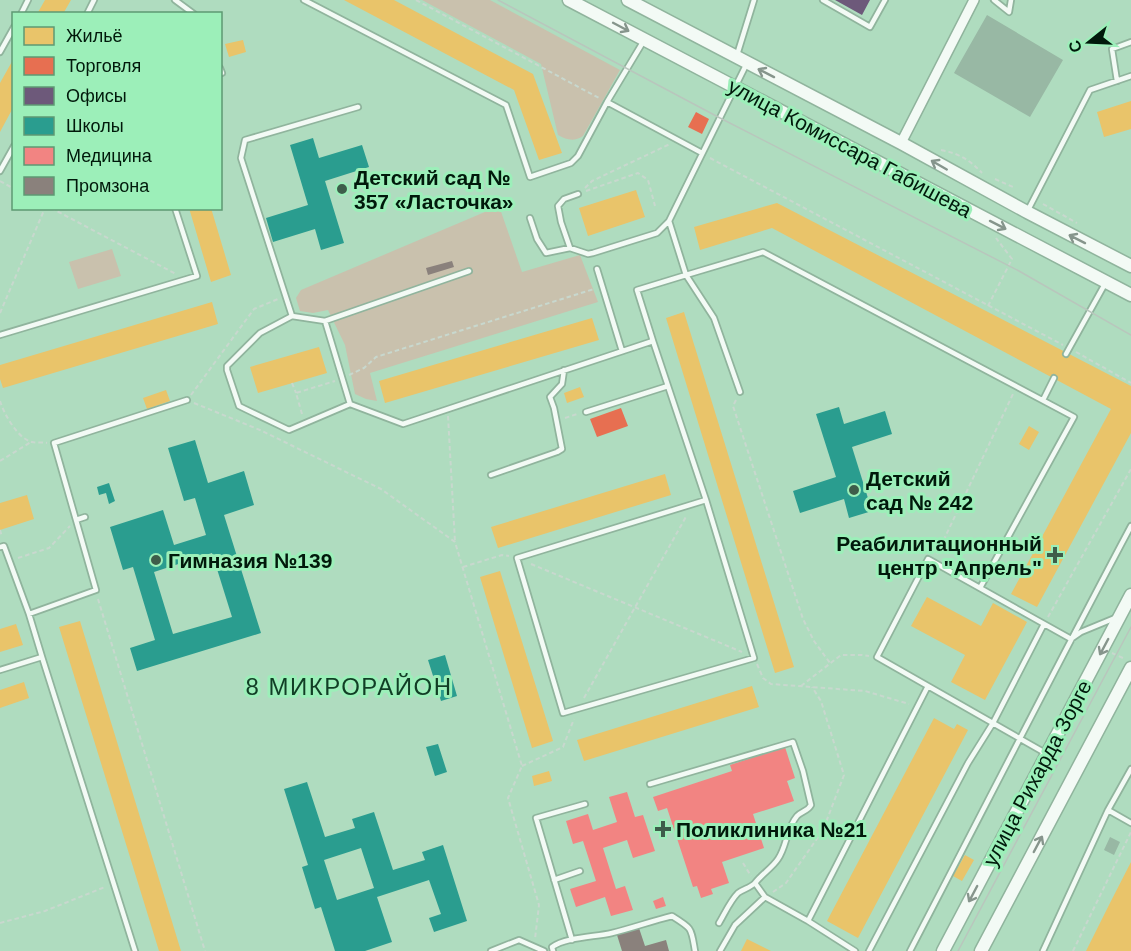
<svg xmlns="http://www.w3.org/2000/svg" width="1131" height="951" viewBox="0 0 1131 951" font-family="Arial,sans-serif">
<rect width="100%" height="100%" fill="#afdcbf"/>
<path fill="#c9c1ad" d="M422,0H490L620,70L583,136C574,142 567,140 558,135L541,64Z
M499,206L522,272L580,255L598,302L370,373L377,401L366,399L355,394L345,345L328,310L313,313L300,311L296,298L301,290Z
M112,249L121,276L78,289L69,262Z"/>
<path fill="#e9c46a" d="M45,0H71L63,14H37Z
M344,0H394L533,74L562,153L539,160L514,90Z
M243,40L246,52L229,57L225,44Z
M14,58V106L0,132V83Z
M1131,101V129L1104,137L1097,112Z
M636,190L645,217L588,236L579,208Z
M777,203L1131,386V433L1037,607L1011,594L1111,409L772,228L700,250L694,227Z
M189,208H211L231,275L211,282Z
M212,302L218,324L3,388L0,379V365Z
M684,312L794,667L775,673L666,318Z
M592,318L599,340L385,403L379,381Z
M319,347L327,373L258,393L250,367Z
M580,387L584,397L567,403L564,393Z
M166,390L170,401L147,409L143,398Z
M1029,426L1039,432L1029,450L1019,444Z
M665,474L671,495L498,548L491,527Z
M27,495L34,519L0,530V503Z
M500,571L553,741L532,748L480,577Z
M927,597L981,626L993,603L1027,622L985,700L951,682L965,655L911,626Z
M80,621L181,951H159L59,627Z
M16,624L23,645L0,652V629Z
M24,682L29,698L0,708V690Z
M752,686L759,707L584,761L577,740Z
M934,718L954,729L957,724L968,730L858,938L827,921Z
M549,771L552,781L534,786L532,776Z
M965,855L974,860L962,881L953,876Z
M1131,862V951H1086L1111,901Z
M747,939L771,951H741Z"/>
<path fill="#e76f51" d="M696,112L709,119L702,134L688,127Z
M621,408L628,426L597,437L590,419Z"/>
<path fill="#6d597a" d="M835,0H870L862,15Z"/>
<path fill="#2a9d8f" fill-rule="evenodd" d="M313,138L319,158L362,145L369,167L325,181L344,243L321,250L315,229L273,242L266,218L308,205L290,145Z
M839,407L844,424L885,411L892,434L852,447L872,511L849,518L844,499L800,513L793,491L836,477L816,414Z
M195,440L208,483L244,471L254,505L224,515L261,633L137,671L130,648L155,640L133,567L123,570L110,527L163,510L174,545L206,535L195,498L184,501L168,448ZM212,553L232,617L173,634L154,572Z
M109,483L115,501L109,504L106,493L99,495L97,487Z
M445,655L457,696L441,701L428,660Z
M438,744L447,772L435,776L426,747Z
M307,782L325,837L355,828L352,819L374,812L393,870L425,860L422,852L443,845L467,921L434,932L429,918L441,914L429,880L377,897L392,942L365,951H335L321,907L315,909L302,867L308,865L284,789ZM361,848L374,888L337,900L324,860Z"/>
<path fill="#f28482" d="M785,747L795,778L787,781L794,801L753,814L764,848L722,862L729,883L711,889L713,894L701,898L697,886L693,887L667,808L658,811L653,797L732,771L730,765Z
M627,792L635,817L643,815L655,851L633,858L627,840L603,848L616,889L625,886L633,910L611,916L605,897L576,907L570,889L596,881L583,841L573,844L566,821L588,814L593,830L617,822L609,797Z
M663,897L666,906L656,909L653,901Z"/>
<path fill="#8a817c" d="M452,261L454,267L428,275L426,268Z
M639,928L645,946L666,940L669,951H622L617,935Z"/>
<path fill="#98b8a4" d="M987,15L1063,60L1030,117L954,73Z
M1110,837L1120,842L1114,855L1104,850Z"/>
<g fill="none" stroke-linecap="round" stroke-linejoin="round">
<g stroke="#90b49d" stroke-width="8">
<path id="service" d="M175,0L194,14
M304,0L506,105L530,177L571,163L578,156L607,102L643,42
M823,0L870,27L885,0
M994,0L1009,12L1011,0
M21,14L28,0
M87,14L94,0
M0,52L14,27
M737,55L754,0
M747,63L669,221L686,275L763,252L1074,417L980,588
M220,68L222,73
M1117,81L1112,49L1131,42
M607,102L702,153
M0,171L14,146
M1027,212L1090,90L1131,76
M530,218L537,239L546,253L570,248L588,254L593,253L657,233L669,221
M570,248L561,222L558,206L564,199L578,194
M597,269L622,351
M292,316L260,333L227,366V370L239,406L289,430L350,404L403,424L653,341L637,290L686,275L714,318L740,392
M325,321L469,271
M0,335L197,276L175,208
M653,341L706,500L754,658L563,713L517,558L706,500
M1066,354L1106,282
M1043,400L1054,378
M350,404L325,321L292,316L241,158L245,140L358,107
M586,412L668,386
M491,475L557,452L562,449L554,408L550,397L562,384L564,370
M76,520L54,443L187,400
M0,547L4,546L29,614L42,657L0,670
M29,614L96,590L76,520L85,517
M42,657L135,951
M1047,754L877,657L928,559L1071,639L1081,632L1115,618
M650,784L793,742L803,771L811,805C808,811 802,811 797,816C786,829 787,846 778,859C772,868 762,874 755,883L765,897L808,921L855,951
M1108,810L1131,823
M554,880L580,871
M808,921L928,686
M719,923C725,913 730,901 738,893C743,889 750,888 755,883
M572,940L536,818L585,804
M491,951L519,940L544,951
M553,951L552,947C566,937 595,937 612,933C632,928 652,921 672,916C693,929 691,928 695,951
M720,951L735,925L765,897
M869,951L968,763L993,723L1044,624
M910,951C984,809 1056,667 1131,526
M1043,951L1108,810L1131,769"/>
</g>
<g stroke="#90b49d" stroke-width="12">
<path id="minor" d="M901,143L974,0"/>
</g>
<g stroke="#90b49d" stroke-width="15">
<path id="tertiary" d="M569,0L1131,295
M628,0L901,143L1027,212L1131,266
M943,951L1131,595
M981,951L1131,668"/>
</g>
<path stroke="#c8d8ce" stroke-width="2" stroke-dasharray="4.5 3" stroke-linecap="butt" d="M416,0L599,98
M941,150C958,153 970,160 982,173
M710,158L1063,345
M995,179L1013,187
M0,181L14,189
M585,188L592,181L670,144
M586,191L638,173L648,180L655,206
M1043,204L1077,223
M51,208L176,274
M988,306L1012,259L996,238
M0,313L45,208
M1076,352L1131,383
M349,375L364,368L376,357L594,289
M292,383L296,393
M191,395L254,309L278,299
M736,400L733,406L803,619L814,641L830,663
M0,401C4,414 18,439 32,442C37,443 43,442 47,443
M194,403L260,430L381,489L455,542L522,766L508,798L539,905L535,939
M302,414L296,393L335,381
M448,416L455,542
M565,418L577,414
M0,461L31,442
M0,530L2,537
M937,554L1013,394
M18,558L49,548L70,526
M531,564L742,652
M463,567L502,555L509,556
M98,599L205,951
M1048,617L1131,469
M1112,653L1123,658
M757,664L763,678L771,684L865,691L909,704
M801,686L841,655H862L869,656
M584,698L687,515
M522,766L563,747L574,719
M743,863L751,876
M773,892L786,883L823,830L844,775L821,701L812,687
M0,923L45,911L105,887
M1073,951L1131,832"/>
<use href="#service" stroke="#f3faf5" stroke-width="4.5"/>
<use href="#minor" stroke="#f3faf5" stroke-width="9"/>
<use href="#tertiary" stroke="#f3faf5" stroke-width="12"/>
<path stroke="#b9c6bd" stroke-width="1.5" d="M498,0L720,118L1019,271L1131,335
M958,951L1131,627"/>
</g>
<defs><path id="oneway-shaft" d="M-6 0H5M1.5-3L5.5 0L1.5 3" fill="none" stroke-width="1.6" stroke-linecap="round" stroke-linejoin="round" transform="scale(1.5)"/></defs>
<g stroke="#86958c">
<use href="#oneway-shaft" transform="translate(621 27) rotate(28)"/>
<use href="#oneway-shaft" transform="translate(766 73) rotate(-153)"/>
<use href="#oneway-shaft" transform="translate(939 165) rotate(-150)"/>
<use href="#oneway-shaft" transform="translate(998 225) rotate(27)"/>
<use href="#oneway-shaft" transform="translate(1077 239) rotate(-153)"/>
<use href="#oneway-shaft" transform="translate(1104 647) rotate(118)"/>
<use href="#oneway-shaft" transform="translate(1038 844) rotate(-62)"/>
<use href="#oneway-shaft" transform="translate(973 894) rotate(118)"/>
</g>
<g fill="#3e5d4a" stroke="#9cefb9" stroke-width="2">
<circle cx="342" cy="189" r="6"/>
<circle cx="854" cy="490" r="6"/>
<path d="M1052 546h6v6h6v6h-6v6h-6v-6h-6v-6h6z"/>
<circle cx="156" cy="560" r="6"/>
<path d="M660 820h6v6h6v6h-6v6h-6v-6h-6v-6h6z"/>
</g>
<g text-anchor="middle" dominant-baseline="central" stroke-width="6" stroke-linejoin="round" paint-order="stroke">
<g font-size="21" fill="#01190b" stroke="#9cefb9">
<text transform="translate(850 148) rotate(28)">улица Комиссара Габишева</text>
<text transform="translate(1037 773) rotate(-62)">улица Рихарда Зорге</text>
</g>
<g font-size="21" font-weight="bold" fill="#01190b" stroke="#9cefb9" text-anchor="start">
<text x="354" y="177">Детский сад №<tspan x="354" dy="24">357 «Ласточка»</tspan></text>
<text x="866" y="478">Детский<tspan x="866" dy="24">сад № 242</tspan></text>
<text x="1042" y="543" text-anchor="end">Реабилитационный<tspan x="1042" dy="24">центр "Апрель"</tspan></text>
<text x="168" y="560">Гимназия №139</text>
<text x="676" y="829">Поликлиника №21</text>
</g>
<g font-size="24" letter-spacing="1.5" fill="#113e25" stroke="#9cefb9">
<text x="349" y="686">8 МИКРОРАЙОН</text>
</g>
</g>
<rect x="12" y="12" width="210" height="198" fill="#9cefb9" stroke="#5e9973" stroke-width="1.5"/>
<rect x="24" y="27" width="30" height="18" fill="#e9c46a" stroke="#5e9973" stroke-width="1.5"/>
<text x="66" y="42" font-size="18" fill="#01190b">Жильё</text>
<rect x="24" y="57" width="30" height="18" fill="#e76f51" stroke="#5e9973" stroke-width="1.5"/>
<text x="66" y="72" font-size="18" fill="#01190b">Торговля</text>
<rect x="24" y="87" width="30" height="18" fill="#6d597a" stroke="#5e9973" stroke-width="1.5"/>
<text x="66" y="102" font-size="18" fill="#01190b">Офисы</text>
<rect x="24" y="117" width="30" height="18" fill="#2a9d8f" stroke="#5e9973" stroke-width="1.5"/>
<text x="66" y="132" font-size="18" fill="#01190b">Школы</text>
<rect x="24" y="147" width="30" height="18" fill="#f28482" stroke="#5e9973" stroke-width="1.5"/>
<text x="66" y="162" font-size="18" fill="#01190b">Медицина</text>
<rect x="24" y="177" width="30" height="18" fill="#8a817c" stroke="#5e9973" stroke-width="1.5"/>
<text x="66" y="192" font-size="18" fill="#01190b">Промзона</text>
<g transform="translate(1089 42) rotate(252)" stroke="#9cefb9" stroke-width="4.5" paint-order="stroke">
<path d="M0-4.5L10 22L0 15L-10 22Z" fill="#01190b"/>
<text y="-9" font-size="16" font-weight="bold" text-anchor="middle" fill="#01190b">С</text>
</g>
</svg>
